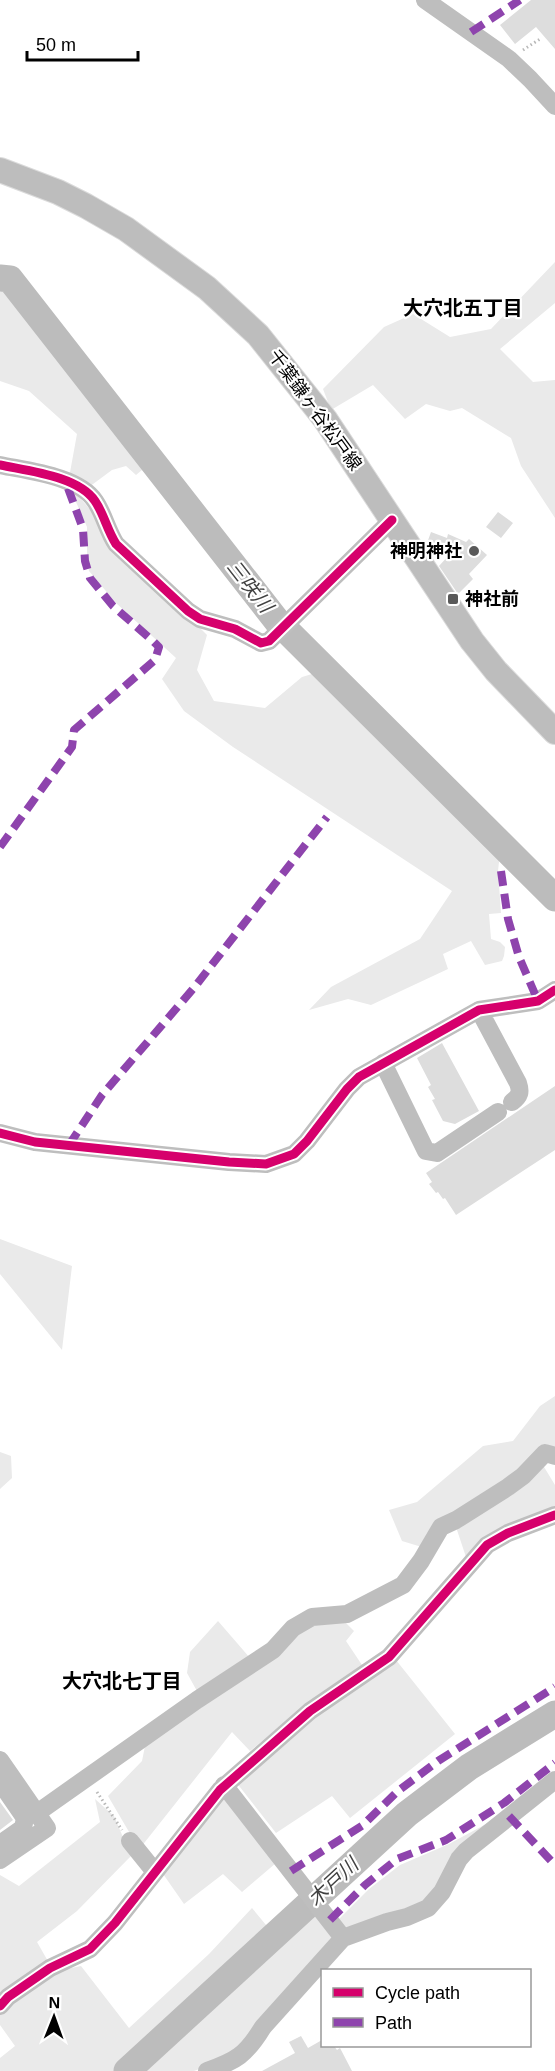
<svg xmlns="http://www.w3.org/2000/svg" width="555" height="2071" viewBox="0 0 555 2071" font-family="Arial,'Noto Sans JP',sans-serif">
<rect width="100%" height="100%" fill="#fff"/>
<path fill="#eaeaea" d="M555,262V303L500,349L533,382L555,380V518L521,466L511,438L462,408L450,411L426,404L405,419L373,385L331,410L323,389L384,327L413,314L450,337L491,329Z
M0,284L148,465L136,475L126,466L112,470L89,487L69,478L77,434L29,391L0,381Z
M69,486L174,602L207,635L197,670L214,701L265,708L302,677L322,671L500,853L498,871L501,913L489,914L491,939L500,942L505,947L504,956L502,961L485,965L471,941L443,954L448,969L371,1005L348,999L309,1010L331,987L420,939L452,891L233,747L184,711L162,679L176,658L116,603L89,571L87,562V527Z
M0,1239L72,1266L62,1350L0,1274Z
M555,1396V1449L425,1548L402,1541L389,1510L417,1502L483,1446L513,1441L540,1406Z
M0,1452L11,1456L12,1478L0,1489Z
M541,1462L555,1485V1510L466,1557L455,1524Z
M341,1618L354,1631L346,1641L362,1665L304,1706L250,1751L232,1732L141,1847L132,1837L108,1796L142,1761L146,1741L203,1702L187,1673L190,1652L218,1621L250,1658L295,1631Z
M396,1660L455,1734L350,1818L332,1796L276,1833L236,1782L313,1714Z
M221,1794L276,1863L242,1892L223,1874L184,1904L161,1871Z
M95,1799L114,1816L131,1856L77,1911L37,1942L49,1963L0,1999V1875L19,1886L100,1822Z
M510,1811L425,1902L346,1929L338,1920L369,1889L400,1865L449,1844Z
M312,1906L333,1935L334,1942L227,2058L194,2071H134Z
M252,1908L271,1931L120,2071H0V2058L15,2046L0,2025V2014L57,1971L81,1966L129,2028L209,1954Z"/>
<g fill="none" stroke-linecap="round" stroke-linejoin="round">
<path stroke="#bcbcbc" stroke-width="27" d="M0,278L10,279L277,621L555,898
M127,2071L407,1814L469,1767L555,1714"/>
</g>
<path fill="#ddd" d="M531,0H555V49L536,27L515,44L500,25Z
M498,512L513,523L501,538L486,527Z
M431,532L447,538L448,534L466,542L469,539L487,555L469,574L473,579L458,594L439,566L449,555L426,546Z
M442,1043L479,1111L455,1124L443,1121L432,1100L435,1099L428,1087L431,1085L417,1058Z
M555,1086V1150L456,1215L445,1198L443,1199L438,1192L436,1193L429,1184L432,1182L426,1173Z
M0,1802L13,1820L0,1830Z
M301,2036L308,2048L322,2040V2046H334L337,2050L340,2048L352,2071H262L295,2053L289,2042Z"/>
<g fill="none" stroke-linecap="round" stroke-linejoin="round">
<g stroke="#dbdbdb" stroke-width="26">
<path id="major" d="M0,170L58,192L86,206L126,229L207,288L258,335L325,419L472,641L496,671L555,732"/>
</g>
<path stroke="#b8b8b8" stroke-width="3" stroke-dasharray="1.5 3" stroke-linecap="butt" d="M523,50L540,39
M97,1792L122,1830"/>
<path stroke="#bebebe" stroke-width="18" d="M425,0L509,59L530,79L555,106
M0,465C28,471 78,476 95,501C104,514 107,530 116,544L188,611L200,619L235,629L261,643L269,641L392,520
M479,1010L518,1083C521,1092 520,1096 512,1102
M383,1063L426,1151L437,1153L498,1112
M0,1133L35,1142L229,1162L266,1164L294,1154L307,1141L347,1089L359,1077L479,1010L538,1001L555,990
M0,1760L47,1828L0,1860
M0,1782L25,1818L23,1828L0,1844
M224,1785L343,1938
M37,1813L197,1700L273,1650L293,1628L312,1617L347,1614L403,1585L421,1561L441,1527L456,1520L508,1487L523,1476L545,1453L555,1456
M130,1841L155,1872
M0,2006L8,1997L50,1968L90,1949L115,1923L220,1790L310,1711L389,1657L487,1545L508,1533L555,1515
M207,2071C236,2061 246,2055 263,2027L343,1938L387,1922L407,1917L428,1908L442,1892L459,1859L466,1851L555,1780"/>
<use href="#major" stroke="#bdbdbd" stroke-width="24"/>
<path stroke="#8e44ad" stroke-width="8" stroke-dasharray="15 8" stroke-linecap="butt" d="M471,32L520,0
M0,847L72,747L74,730L155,660L159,647L154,642L113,606L90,578L85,561L83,529L65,480
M501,871L508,919L519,957L538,1001
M69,1145L102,1095L193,989L327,817
M509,1816L555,1865
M291,1871L363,1825L398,1791L438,1761L555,1687
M330,1920L365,1885L397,1859L446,1840L504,1803L555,1763"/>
<g stroke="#fff" stroke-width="13">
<path id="cycleway" d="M0,465C28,471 78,476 95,501C104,514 107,530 116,544L188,611L200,619L235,629L261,643L269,641L392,520
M0,1133L35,1142L229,1162L266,1164L294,1154L307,1141L347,1089L359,1077L479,1010L538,1001L555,990
M0,2006L8,1997L50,1968L90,1949L115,1923L220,1790L310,1711L389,1657L487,1545L508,1533L555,1515"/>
</g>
<use href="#cycleway" stroke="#d6006c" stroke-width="9"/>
</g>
<g fill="#595959" stroke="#fff" stroke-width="2">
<circle cx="474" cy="551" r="6"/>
<rect x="447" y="593" width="12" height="12" rx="3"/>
</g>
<g text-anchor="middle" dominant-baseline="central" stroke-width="4.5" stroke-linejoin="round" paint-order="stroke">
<g font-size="18" fill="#000" stroke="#fff">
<text transform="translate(315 410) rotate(54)">千葉鎌ヶ谷松戸線</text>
</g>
<g font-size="18" font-weight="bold" fill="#000" stroke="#fff" text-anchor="end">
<text x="462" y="551">神明神社</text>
<text x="465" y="599" text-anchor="start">神社前</text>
</g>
<g font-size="20" font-weight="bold" fill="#000" stroke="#fff">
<text x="463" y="308">大穴北五丁目</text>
<text x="122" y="1681">大穴北七丁目</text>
</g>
<g font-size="20" font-style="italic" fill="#414141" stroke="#fff">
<text transform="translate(250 586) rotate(52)">三咲川</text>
<text transform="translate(333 1882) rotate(-43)">木戸川</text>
</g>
</g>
<rect x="321" y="1969" width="210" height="78" fill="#ffffff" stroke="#999999" stroke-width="1.5"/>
<rect x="333" y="1988" width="30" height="9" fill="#d6006c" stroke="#999999" stroke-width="1.5"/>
<text x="375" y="1999" font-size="18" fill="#000000">Cycle path</text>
<rect x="333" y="2018" width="30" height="9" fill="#8e44ad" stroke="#999999" stroke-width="1.5"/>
<text x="375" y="2029" font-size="18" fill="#000000">Path</text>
<g transform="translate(54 2017) rotate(1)" stroke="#ffffff" stroke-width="4.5" paint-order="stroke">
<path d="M0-4.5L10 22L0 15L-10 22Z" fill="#000000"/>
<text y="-9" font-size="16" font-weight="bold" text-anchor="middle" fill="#000000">N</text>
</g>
<path d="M27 51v9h111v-9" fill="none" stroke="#000000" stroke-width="3"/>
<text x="36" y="51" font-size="18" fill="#000000" stroke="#ffffff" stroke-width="4.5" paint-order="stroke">50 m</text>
</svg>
